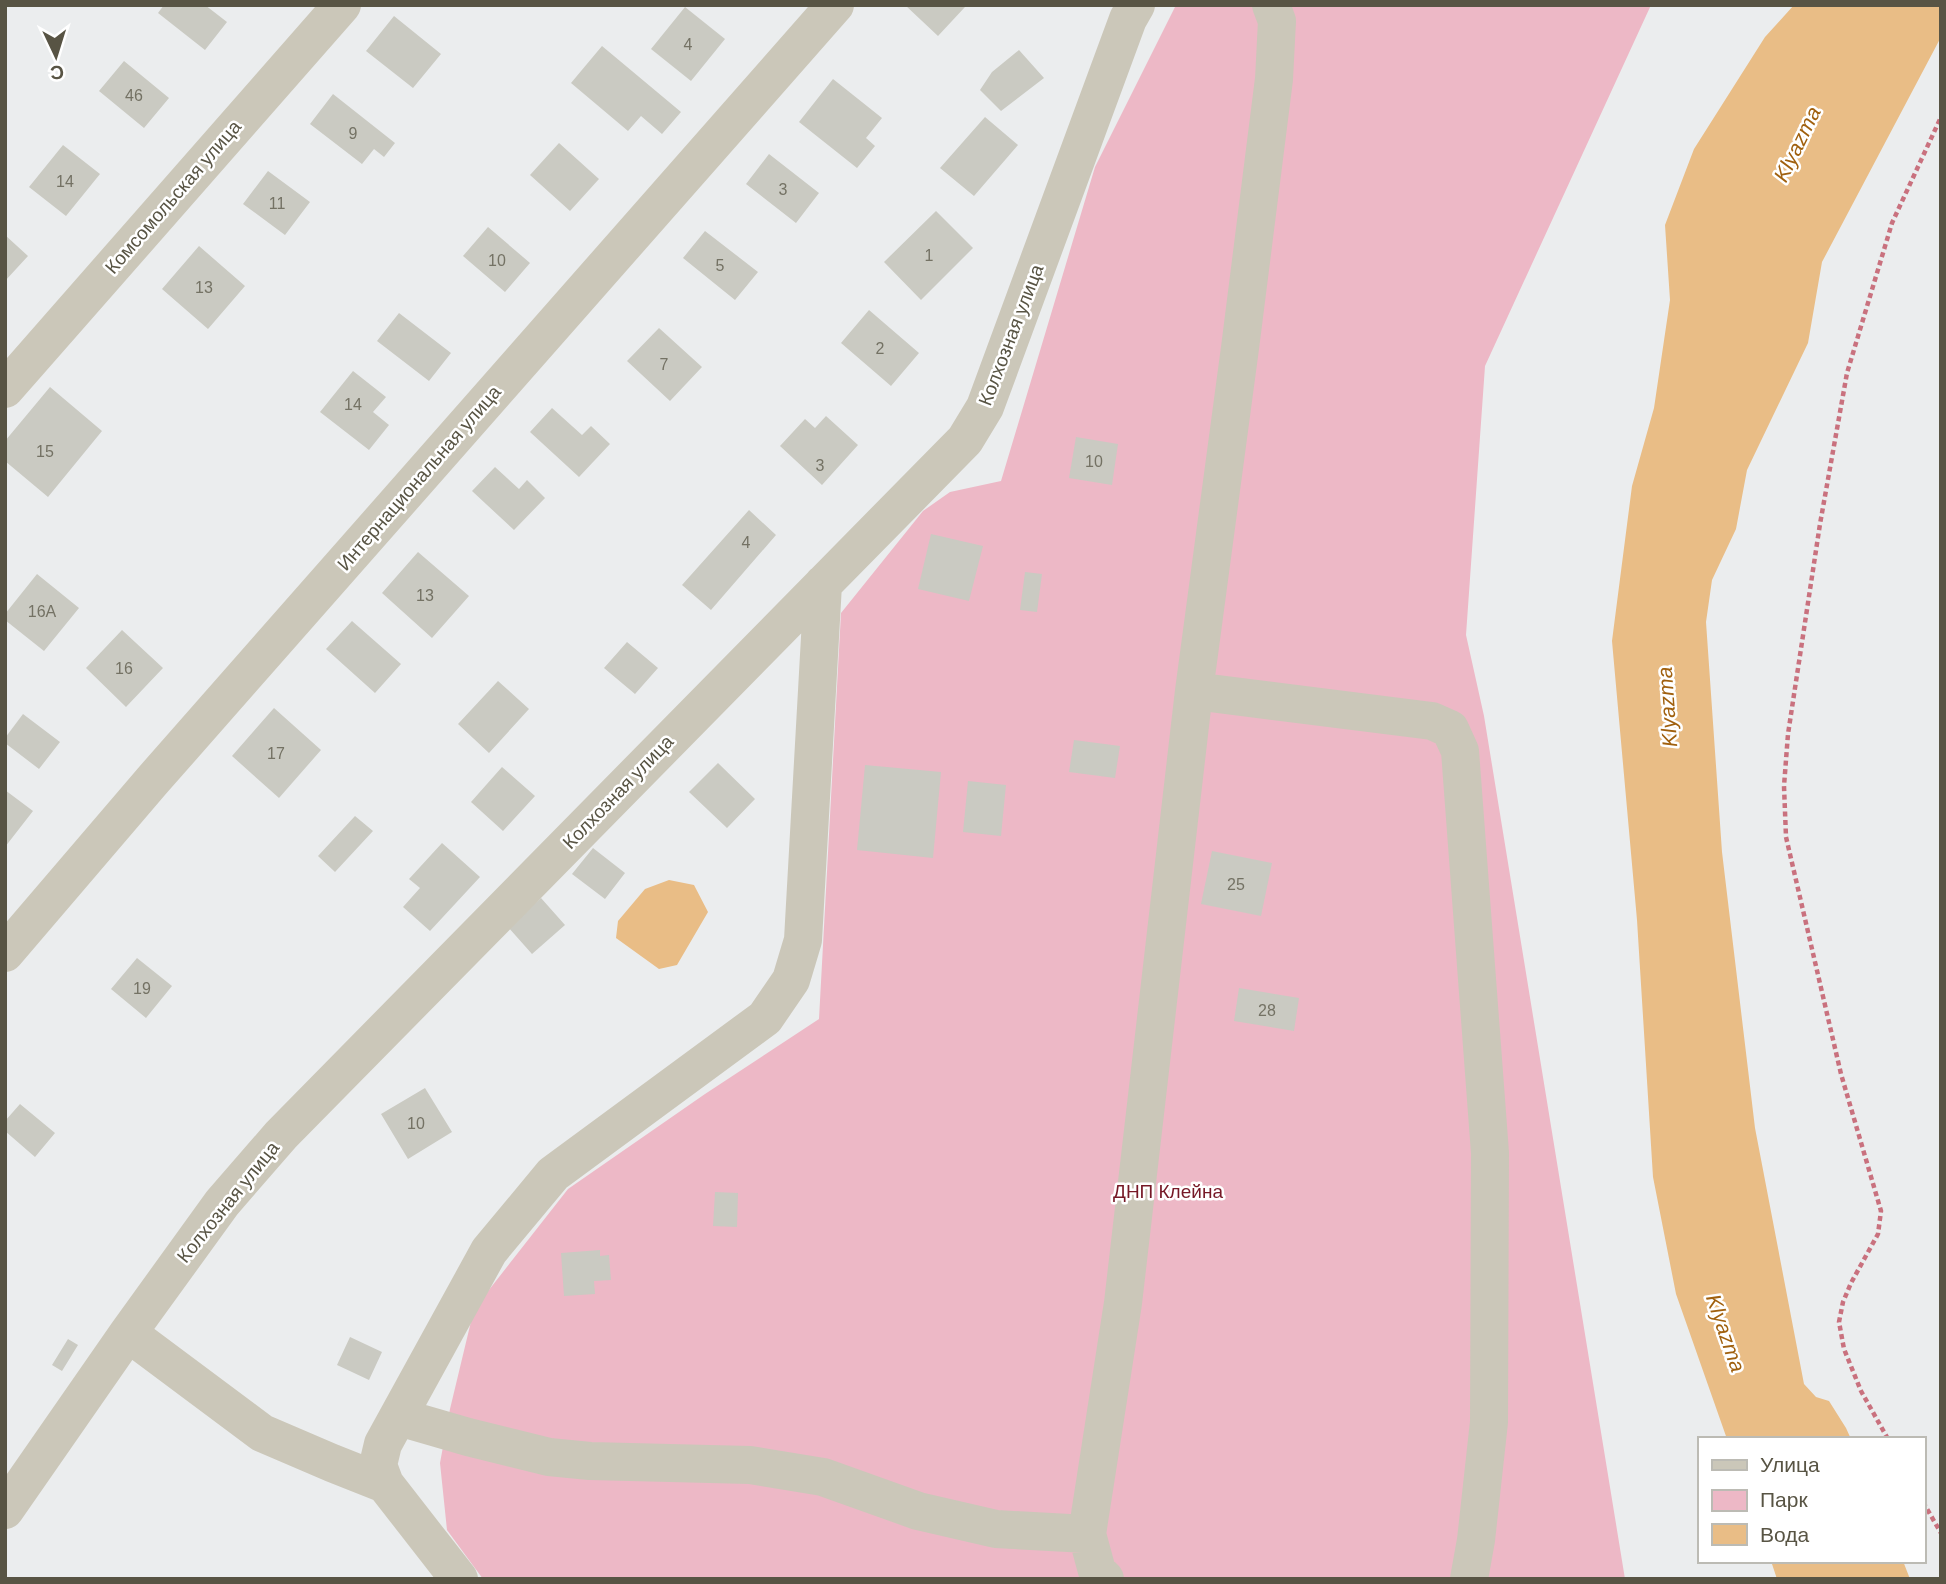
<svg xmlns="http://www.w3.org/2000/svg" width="1946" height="1584" viewBox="0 0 1946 1584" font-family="Helvetica,sans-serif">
<rect width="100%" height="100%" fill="#ebedee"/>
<path fill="#edb8c6" d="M1176,5H1651L1485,366L1466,635L1484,716L1625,1579H483L447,1530L440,1463L450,1409L474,1309L568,1189L705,1094L819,1019L841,613L923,511L950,492L1001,481L1095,167Z"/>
<path fill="#e9bd86" d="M1794,5H1941V37L1822,262L1808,343L1747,470L1736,529L1712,580L1706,622L1722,852L1755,1128L1804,1384L1816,1397L1829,1401L1846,1428L1851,1439H1727L1676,1294L1653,1177L1637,920L1612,641L1632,486L1654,408L1670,300L1665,225L1694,149L1765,37Z
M669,880L694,885L708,912L677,965L659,969L616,938L618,921L645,889Z
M1771,1561H1903L1910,1579H1777Z"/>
<path fill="#cacac2" d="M164,5H205L227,22L205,50L158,13Z
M905,5H964L965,7L938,36Z
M685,7L725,39L691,81L651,49Z
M394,16L441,54L413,88L366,51Z
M602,46L681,112L662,134L641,116L628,131L571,83Z
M1019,50L1044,78L1001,111L980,90L992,72Z
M124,61L169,98L144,128L99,91Z
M833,79L882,118L866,138L875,146L857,168L799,122Z
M333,94L395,143L384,157L374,149L362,164L310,124Z
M985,117L1018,145L974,196L940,168Z
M559,143L599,179L570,211L530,175Z
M63,145L100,174L66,216L29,187Z
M769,154L819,193L796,223L746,184Z
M268,171L310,202L285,235L243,204Z
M936,211L973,248L921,300L884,262Z
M488,227L530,263L505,292L463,256Z
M705,231L758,272L735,300L683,258Z
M5,235L28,256L5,281Z
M199,246L245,286L208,329L162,289Z
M869,310L919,353L891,386L841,343Z
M399,313L451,353L429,381L377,341Z
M659,328L702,367L670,401L627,361Z
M353,371L386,397L373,412L389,425L369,450L320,412Z
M50,387L102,431L48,497L5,461V441Z
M552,408L582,435L591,426L610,444L579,477L530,432Z
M826,416L858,445L822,485L780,446L805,419L815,428Z
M1076,437L1118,444L1112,485L1069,478Z
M495,467L519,489L527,480L545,498L514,530L472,491Z
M749,510L776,535L711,610L682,585Z
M931,534L983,546L969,601L918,589Z
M418,552L469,596L432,638L382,593Z
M1025,572L1042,574L1037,612L1020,610Z
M37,574L79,608L44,651L5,620V614Z
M352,621L401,664L375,693L326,649Z
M122,630L163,668L126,707L86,668Z
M627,642L658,668L635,694L604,668Z
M498,681L529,709L489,753L458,724Z
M274,708L321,750L279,798L232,756Z
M23,714L60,742L39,769L5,743V738Z
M1074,740L1120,746L1115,778L1069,772Z
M718,763L755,799L727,828L689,792Z
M865,765L941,772L933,858L857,850Z
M502,767L535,796L503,831L471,802Z
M968,781L1006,785L1001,836L963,832Z
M5,790L33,811L5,847Z
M355,816L373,831L335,872L318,856Z
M442,843L480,877L430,931L403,907L420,888L409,879Z
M593,848L625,873L605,899L572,874Z
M1212,851L1272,863L1261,916L1201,904Z
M541,898L565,925L532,954L508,927Z
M137,958L172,986L146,1018L111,989Z
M1239,988L1299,998L1294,1031L1234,1021Z
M425,1088L452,1132L408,1159L381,1114Z
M20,1104L55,1133L35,1157L5,1131V1121Z
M715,1192L738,1193L737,1227L713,1226Z
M600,1250V1256L609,1255L611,1280L594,1281L595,1294L564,1296L561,1253Z
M350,1337L382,1352L369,1380L337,1365Z
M68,1339L78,1345L62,1371L52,1365Z"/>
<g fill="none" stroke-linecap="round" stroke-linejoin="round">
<path stroke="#c9717e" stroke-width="4.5" stroke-dasharray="5 3.5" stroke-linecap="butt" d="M1888,1439L1861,1391L1844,1349L1839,1322L1843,1302L1851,1283L1878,1234L1881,1211L1841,1074L1786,837L1784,786L1788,734L1820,524L1847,373L1892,223L1941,117
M1923,1502L1941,1533"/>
<path stroke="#cbc7b9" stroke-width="38" d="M5,389L342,5
M1194,691L1432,721L1450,729L1460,751L1490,1153L1489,1422L1476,1540L1469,1579
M5,953L152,781L835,5
M128,1333L262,1433L332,1463L385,1484
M399,1417L468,1437L549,1457L590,1461L750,1465L823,1477L918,1511L996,1529L1087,1534
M5,1510L128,1333L222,1203L281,1135L965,440L985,407L1128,19L1136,5
M459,1579L385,1484L378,1465L383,1444L489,1251L553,1174L765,1018L791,980L803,940L823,584
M1105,1579L1097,1571L1087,1534L1123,1303L1194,691L1240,348L1274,79L1277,21L1271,5"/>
</g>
<g text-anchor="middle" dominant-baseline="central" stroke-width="5" stroke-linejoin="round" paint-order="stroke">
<g font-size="16" fill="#747264">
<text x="688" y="44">4</text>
<text x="134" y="95">46</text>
<text x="353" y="133">9</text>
<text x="65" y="181">14</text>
<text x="783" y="189">3</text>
<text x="277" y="203">11</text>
<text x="929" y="255">1</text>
<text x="497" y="260">10</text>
<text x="720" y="265">5</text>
<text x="204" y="287">13</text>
<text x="880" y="348">2</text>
<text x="664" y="364">7</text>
<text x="353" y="404">14</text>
<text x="45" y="451">15</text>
<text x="1094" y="461">10</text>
<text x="820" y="465">3</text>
<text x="746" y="542">4</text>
<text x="425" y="595">13</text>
<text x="42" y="611">16А</text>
<text x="124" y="668">16</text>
<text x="276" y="753">17</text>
<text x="1236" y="884">25</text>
<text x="142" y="988">19</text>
<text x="1267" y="1010">28</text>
<text x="416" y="1123">10</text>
</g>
<g font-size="19" fill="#585444" stroke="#fff">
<text transform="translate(173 197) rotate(-49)">Комсомольская улица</text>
<text transform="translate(1011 335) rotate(-69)">Колхозная улица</text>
<text transform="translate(419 478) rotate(-49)">Интернациональная улица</text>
<text transform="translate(618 792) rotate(-46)">Колхозная улица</text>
<text transform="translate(228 1202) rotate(-51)">Колхозная улица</text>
</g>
<g font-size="19" fill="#761826" stroke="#fff">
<text x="1168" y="1191">ДНП Клейна</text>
</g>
<g font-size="21" font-style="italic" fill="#a0600e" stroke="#fff">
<text transform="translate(1797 144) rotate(-64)">Klyazma</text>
<text transform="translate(1667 707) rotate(-94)">Klyazma</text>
<text transform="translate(1726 1333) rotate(71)">Klyazma</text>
</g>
</g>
<rect width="1946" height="1584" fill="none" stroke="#585444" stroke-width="14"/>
<rect x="1698" y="1437" width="228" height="126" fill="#ffffff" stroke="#bcbbb4" stroke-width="2"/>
<rect x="1712" y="1460" width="35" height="10" fill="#cbc7b9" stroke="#bcbbb4" stroke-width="2"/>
<text x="1760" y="1472" font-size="21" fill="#585444">Улица</text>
<rect x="1712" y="1490" width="35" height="21" fill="#edb8c6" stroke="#bcbbb4" stroke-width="2"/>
<text x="1760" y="1507" font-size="21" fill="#585444">Парк</text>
<rect x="1712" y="1524" width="35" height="21" fill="#e9bd86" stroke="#bcbbb4" stroke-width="2"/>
<text x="1760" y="1542" font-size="21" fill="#585444">Вода</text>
<g transform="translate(56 56) rotate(176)" stroke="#ffffff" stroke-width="5" paint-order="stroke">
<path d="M0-5L12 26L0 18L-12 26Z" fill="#585444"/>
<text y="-10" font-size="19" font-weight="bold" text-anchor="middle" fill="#585444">С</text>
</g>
</svg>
